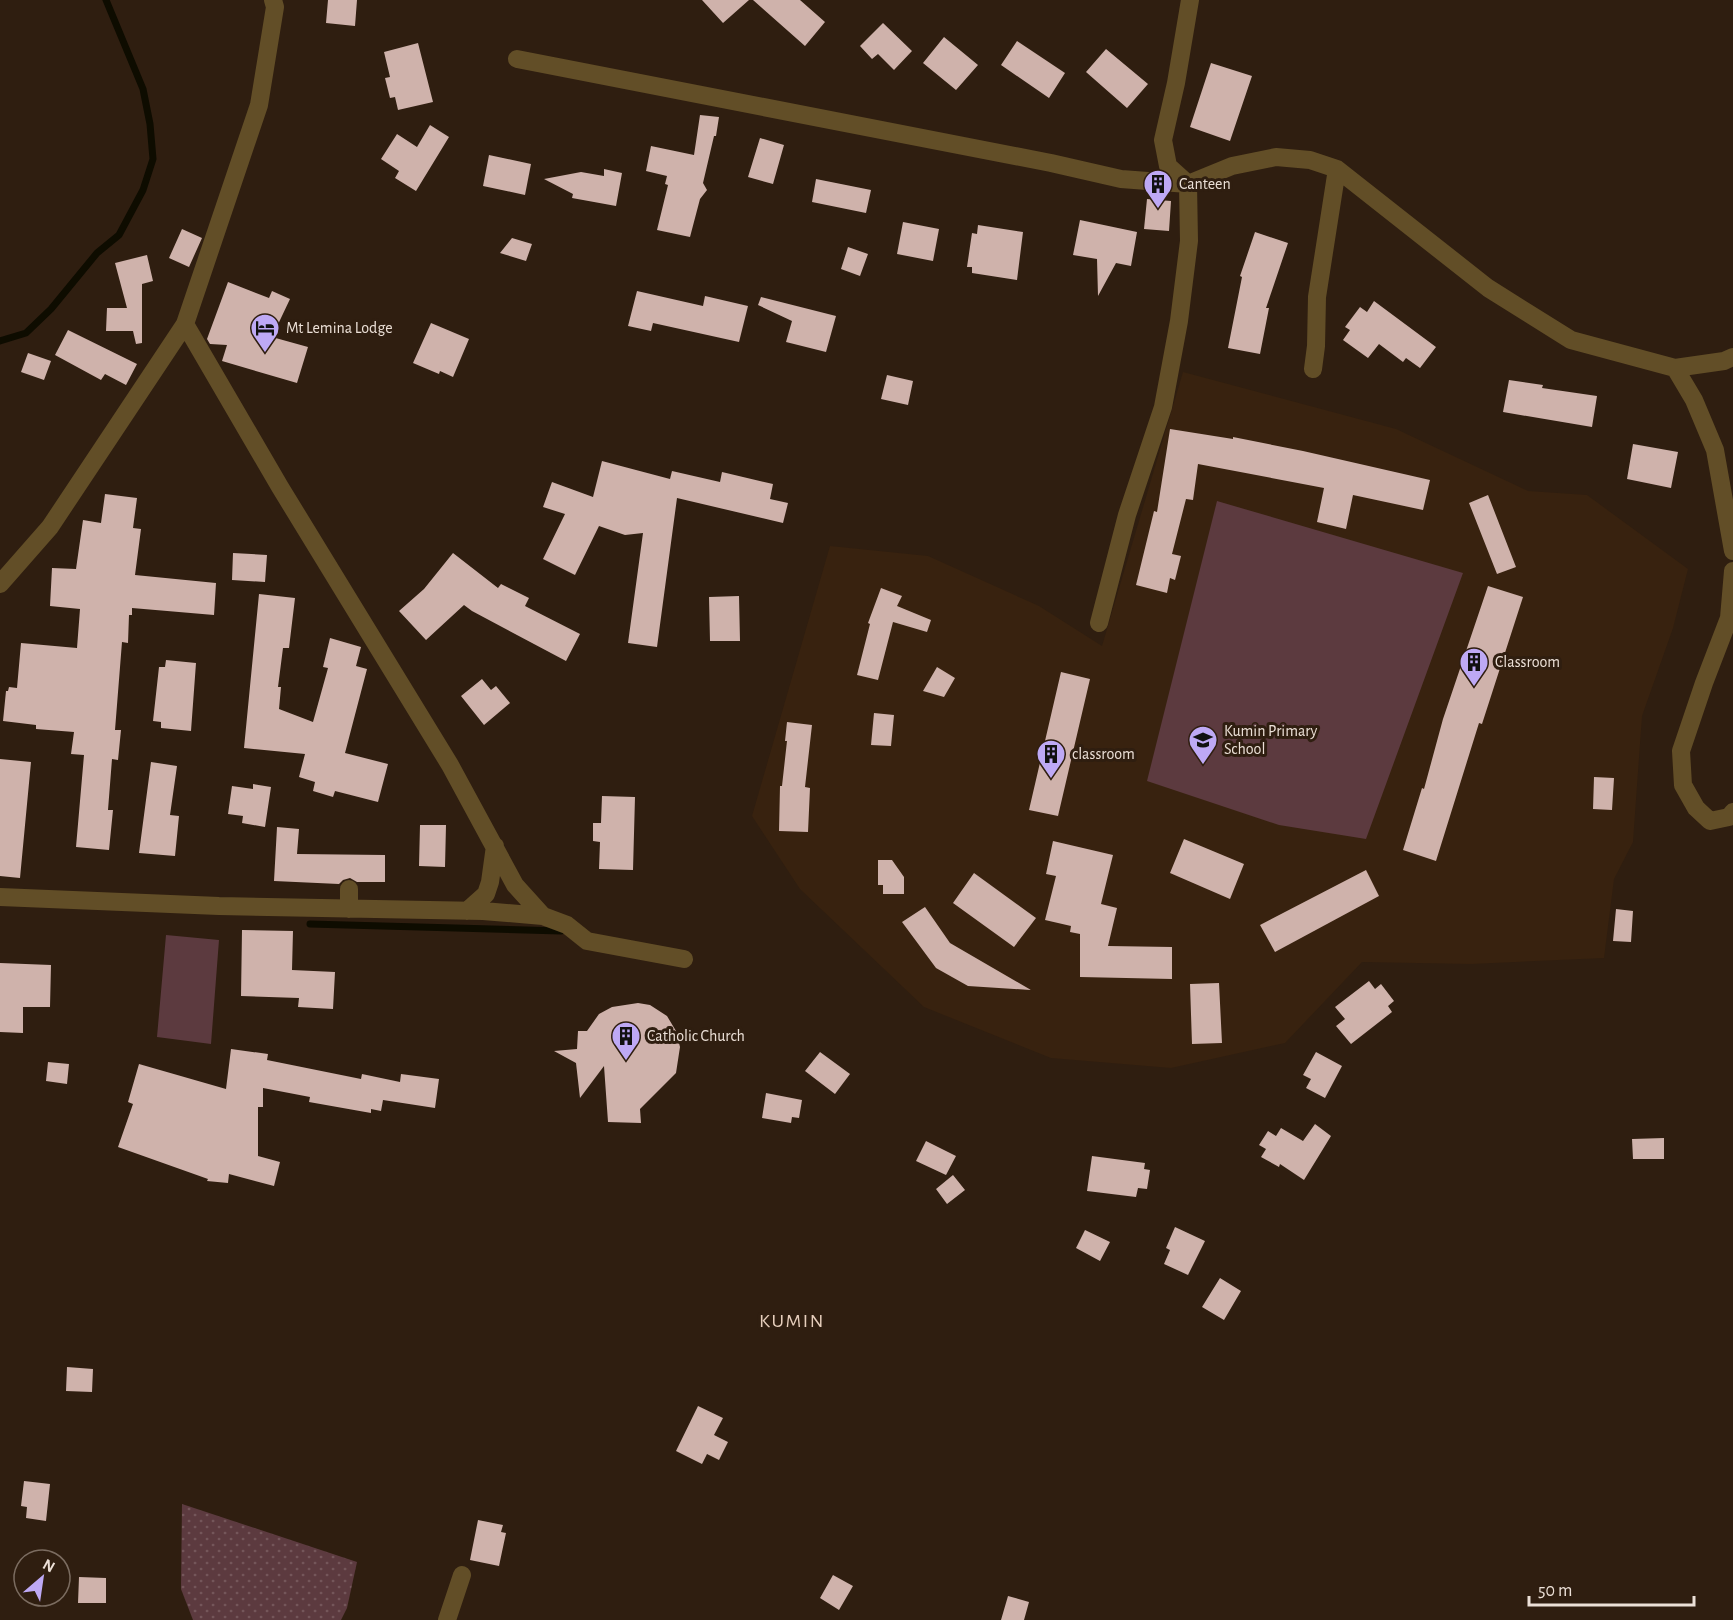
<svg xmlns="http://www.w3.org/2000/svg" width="1733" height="1620" viewBox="0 0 1733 1620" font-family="'Alegreya Sans',sans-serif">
<defs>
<pattern id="park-dots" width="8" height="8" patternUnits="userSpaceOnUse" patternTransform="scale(1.5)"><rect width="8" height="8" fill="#5c3a3f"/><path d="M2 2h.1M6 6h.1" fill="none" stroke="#74565a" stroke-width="1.8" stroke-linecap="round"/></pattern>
</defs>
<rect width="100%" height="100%" fill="#2f1e10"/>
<path fill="#38220f" d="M1183,372L1396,429L1528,491L1587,495L1688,569L1673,628L1642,716L1633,842L1614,879L1604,958L1471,964L1362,962L1285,1043L1171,1068L1051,1058L924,1007L800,889L752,816L830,546L928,556L1039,606L1102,646Z"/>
<path fill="url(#park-dots)" d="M182,1504L357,1562L347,1608L341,1620H193L181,1589Z"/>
<path fill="#5c3a3f" d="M1217,501L1463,573L1366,839L1279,825L1147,781Z
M166,935L219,940L211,1044L157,1037Z"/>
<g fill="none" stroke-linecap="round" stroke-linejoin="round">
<path stroke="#0e0c00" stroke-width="7" d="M0,341L26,333L51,309L97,253L119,235L143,190L153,159L150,124L143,89L106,0
M310,924L561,931"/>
</g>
<path fill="#cfb2ab" d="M328,0H357L355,26L326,23Z
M702,0H749L723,23Z
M753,0H800L825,22L805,46Z
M883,23L912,51L894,70L878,54L872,59L860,46Z
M944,37L978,65L956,90L923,63Z
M1017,41L1065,73L1049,98L1001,65Z
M418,43L433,102L398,110L395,97L390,98L385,78L390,77L384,52Z
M1106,49L1148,84L1127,108L1086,72Z
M1211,63L1252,76L1230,141L1190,127Z
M700,115L719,117L716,136H714L703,183L707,190L700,199L690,237L657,230L668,185L665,184L667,176L646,171L651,146L694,155Z
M430,125L449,137L416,191L395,178L399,171L381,159L397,134L417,147Z
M760,138L784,145L773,184L748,177Z
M489,155L531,164L525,195L483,186Z
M604,169L622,173L616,206L572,198L573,194L544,179L581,172L604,176Z
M816,179L871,190L866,213L812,202Z
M1147,199L1171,201L1169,231L1144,229Z
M1080,220L1137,232L1131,266L1116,263L1098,296L1097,259L1073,255Z
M903,222L939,229L933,261L897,254Z
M978,225L1023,232L1017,280L972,273V267H967L972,233L977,234Z
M182,229L202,238L189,267L169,258Z
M1255,232L1288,243L1266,308H1269L1260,354L1228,348L1242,277L1240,276Z
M512,238L532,244L526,261L500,253Z
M848,247L868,254L860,276L841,269Z
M147,255L153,281L142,284V343L136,344L133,331H106L107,308H127L115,263Z
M228,282L269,298L272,291L290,299L272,337L308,347L297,383L222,361L227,345L210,344L207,339Z
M637,291L703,306L705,296L748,306L739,342L653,323L651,331L628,326Z
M761,297L836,316L826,352L786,342L792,321L758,305Z
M1374,301L1436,347L1420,368L1406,358L1403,362L1379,344L1368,358L1343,340L1350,330L1345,327L1360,307L1367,312Z
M431,323L469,339L453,377L440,371L439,374L413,363Z
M68,330L137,364L126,385L105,374L101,380L55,355Z
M28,353L51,361L44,380L21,372Z
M887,375L913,381L908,405L881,399Z
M1509,380L1543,385L1542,388L1597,396L1592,427L1503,412Z
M1170,429L1233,439V437L1303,451L1430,480L1423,510L1353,495L1346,529L1317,522L1324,488L1198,464L1193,500L1186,499L1172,554L1181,556L1175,580L1170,578L1167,593L1136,585L1154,511L1157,512Z
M1633,444L1678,452L1671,488L1627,479Z
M602,461L670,479L672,471L720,482L722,472L773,484L770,499L788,503L783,523L677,498L657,647L628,643L643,533L625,535L599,526L575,575L543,559L565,514L543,507L552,482L593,497Z
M105,494L137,498L133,528L141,529L135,575L216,583L214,615L132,608V615H129L128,643L122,642L115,730H121L118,760L112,759L108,810H113L109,850L76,847L84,755L71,754L74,732L36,729V725L3,721L6,691H8L9,687L17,688L21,643L77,648L80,609L50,606L52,568L76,569L83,520L101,523Z
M1488,495L1516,567L1497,574L1469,503Z
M233,553L267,555L265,582L232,580Z
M453,553L498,588L501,584L529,598L525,606L580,634L566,661L472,611L464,605L426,640L399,611L424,589Z
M1488,586L1523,597L1482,724L1479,723L1436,861L1403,850L1422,788L1424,789L1443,719Z
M881,588L902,596L897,606L931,620L927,632L893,622L878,680L857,675L870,624L868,623Z
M259,594L295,598L289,648H283L278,687H281L279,709L313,722L328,668L323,667L330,638L361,647L356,666L367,669L345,753L388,764L378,802L335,791L333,797L313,791L315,782L299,777L305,754L244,748Z
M739,596L740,641H710L709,597Z
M166,660L196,663L191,731L161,728V722L153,721L159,667H165Z
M937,667L955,678L944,697L923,691Z
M1061,672L1090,679L1058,816L1029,810Z
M482,679L491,690L496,686L510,703L484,725L461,696Z
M874,713L894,715L891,746L871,745Z
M787,722L812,725L805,787L810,788L808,832L779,831L780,786H782L787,741H785Z
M0,759L31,762L20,878L0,876Z
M151,762L177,766L170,815L179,816L175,856L139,853Z
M1594,777L1614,778L1612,810L1593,809Z
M253,784L271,787L265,827L242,823L243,816L228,814L232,786L253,789Z
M602,796L635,797L633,870L599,869L600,842L593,841V823H601Z
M420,825H446L445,867L419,866Z
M277,827L299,829L297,854L385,855V882H357L350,878L343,880L339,884L274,881Z
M1184,839L1244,864L1230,899L1170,873Z
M1053,841L1113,855L1101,904L1117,908L1108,946L1172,947V979L1080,977V934L1070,932L1071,926L1045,920L1056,876L1046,874Z
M878,860H892L904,877V894H883V885H878Z
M1366,870L1379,896L1275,952L1260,925Z
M974,873L1036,918L1014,947L953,903Z
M925,907L950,943L1031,990L968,986L936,968L902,922Z
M1616,909L1633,911L1631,942L1613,941Z
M242,930L293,931L292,970L335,972L333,1009L298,1007L299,998L241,996Z
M0,963L51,965L50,1007H23V1033L0,1032Z
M1369,981L1375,989L1381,984L1394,1001L1388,1006L1392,1012L1351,1044L1336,1026L1345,1019L1335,1007Z
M1219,983L1222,1043L1192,1044L1190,984Z
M638,1003L650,1005L667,1016L676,1031L680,1047L676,1073L640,1109L641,1123L608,1122L604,1066L580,1098L576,1063L554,1051L577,1049L578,1031H587L599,1014L612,1007Z
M231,1049L268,1054L267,1060L361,1079L362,1074L400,1082L401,1074L439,1079L435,1108L383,1100L381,1111L371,1109V1113L309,1102L310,1097L263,1088V1107H258V1156L280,1162L274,1186L229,1174L228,1183L207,1181L208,1179L118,1147L133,1104L128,1102L139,1064L226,1089Z
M820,1052L850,1074L835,1094L805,1071Z
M1316,1052L1342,1066L1325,1098L1306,1088L1311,1079L1303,1075Z
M48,1062L69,1064L67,1084L46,1081Z
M766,1093L802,1100L799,1118L792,1117L791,1123L762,1118Z
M1315,1124L1331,1136L1304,1180L1280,1164L1279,1167L1261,1157L1266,1149L1259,1145L1268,1131L1276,1136L1281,1128L1303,1141Z
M1664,1138V1159H1633L1632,1139Z
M926,1141L956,1156L946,1175L916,1161Z
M1092,1156L1145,1163L1144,1169L1150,1170L1147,1189L1138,1188L1136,1197L1087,1191Z
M953,1175L965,1190L947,1204L936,1189Z
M1175,1227L1205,1241L1188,1275L1164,1264L1170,1250L1166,1248Z
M1085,1230L1110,1242L1100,1261L1076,1248Z
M1220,1278L1241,1291L1224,1320L1202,1307Z
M67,1367L93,1369L92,1392L66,1391Z
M698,1406L723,1418L714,1435L728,1442L719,1460L707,1454L702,1464L676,1451Z
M24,1481L50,1484L46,1521L26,1518L27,1507L21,1506Z
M478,1520L503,1525L501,1532L506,1533L499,1566L470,1560Z
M833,1575L853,1586L839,1610L820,1598Z
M79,1577L106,1578V1603H78Z
M1008,1596L1029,1602L1024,1620H1001Z"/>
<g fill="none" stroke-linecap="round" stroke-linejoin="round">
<path stroke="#624e27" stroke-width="18" d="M517,59L1051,163L1121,179L1188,184L1232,166L1276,157L1310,160L1337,169L1488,288L1571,340L1675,368L1694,400L1715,450L1733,551
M185,324L280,487L450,765L515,885L543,916
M1675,368L1724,361L1733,357
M1313,369L1316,346L1317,297L1337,169
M1733,571L1729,618L1704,683L1681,751L1683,785L1696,808L1710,821L1729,817L1733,812
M0,584L50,527L185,324L259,105L275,7L273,0
M1099,623L1127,515L1163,407L1179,321L1189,241L1188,184L1168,166L1163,140L1176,83L1190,0
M349,889V909
M0,897L219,906L483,911L543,916L567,925L587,941L684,959
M467,911L486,894L490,882L495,846
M447,1620L462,1575"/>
</g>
<defs>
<g id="building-pin" transform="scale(1.5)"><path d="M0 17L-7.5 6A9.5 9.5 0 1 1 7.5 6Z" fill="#bea9f5" stroke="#2f1e10"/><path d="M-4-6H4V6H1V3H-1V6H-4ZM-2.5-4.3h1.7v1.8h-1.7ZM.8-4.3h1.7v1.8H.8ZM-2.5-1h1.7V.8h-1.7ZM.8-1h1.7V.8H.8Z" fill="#111"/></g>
<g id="hotel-pin" transform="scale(1.5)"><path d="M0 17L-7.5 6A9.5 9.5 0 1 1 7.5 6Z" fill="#bea9f5" stroke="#2f1e10"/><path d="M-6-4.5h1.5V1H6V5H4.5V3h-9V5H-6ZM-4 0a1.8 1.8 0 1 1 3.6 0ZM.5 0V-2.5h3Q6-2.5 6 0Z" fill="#111"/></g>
<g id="school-pin" transform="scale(1.5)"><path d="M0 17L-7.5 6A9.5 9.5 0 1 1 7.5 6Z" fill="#bea9f5" stroke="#2f1e10"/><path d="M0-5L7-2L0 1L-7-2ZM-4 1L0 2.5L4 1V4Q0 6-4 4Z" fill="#111"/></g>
</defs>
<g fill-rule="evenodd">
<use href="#building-pin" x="1158" y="184"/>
<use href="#hotel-pin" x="265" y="328"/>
<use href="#building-pin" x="1474" y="662"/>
<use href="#school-pin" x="1203" y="740"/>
<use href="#building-pin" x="1051" y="754"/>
<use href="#building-pin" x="626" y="1036"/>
</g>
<g text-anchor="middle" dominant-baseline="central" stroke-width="6" stroke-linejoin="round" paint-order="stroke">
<g font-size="16" fill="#ece0d7" stroke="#2f1e10" text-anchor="start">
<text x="1179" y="184">Canteen</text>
<text x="286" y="328">Mt Lemina Lodge</text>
<text x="1495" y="662">Classroom</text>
<text x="1224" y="731">Kumin Primary<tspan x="1224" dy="18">School</tspan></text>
<text x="1072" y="754">classroom</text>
<text x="647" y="1036">Catholic Church</text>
</g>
<g font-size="20" letter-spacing="1.5" fill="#e6cebc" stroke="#2f1e10">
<text x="792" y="1321">KUMIN</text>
</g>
</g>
<g transform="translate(42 1578) rotate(29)"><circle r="28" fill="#2f1e10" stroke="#7b6c60" stroke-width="1.5"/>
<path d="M0-4.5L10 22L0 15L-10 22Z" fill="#bea9f5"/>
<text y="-9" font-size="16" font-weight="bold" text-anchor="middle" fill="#ece0d7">N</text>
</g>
<path d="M1529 1596v9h165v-9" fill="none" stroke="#ece0d7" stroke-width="3"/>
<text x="1538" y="1596" font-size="18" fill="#ece0d7" stroke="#2f1e10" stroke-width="4.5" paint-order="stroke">50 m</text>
</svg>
